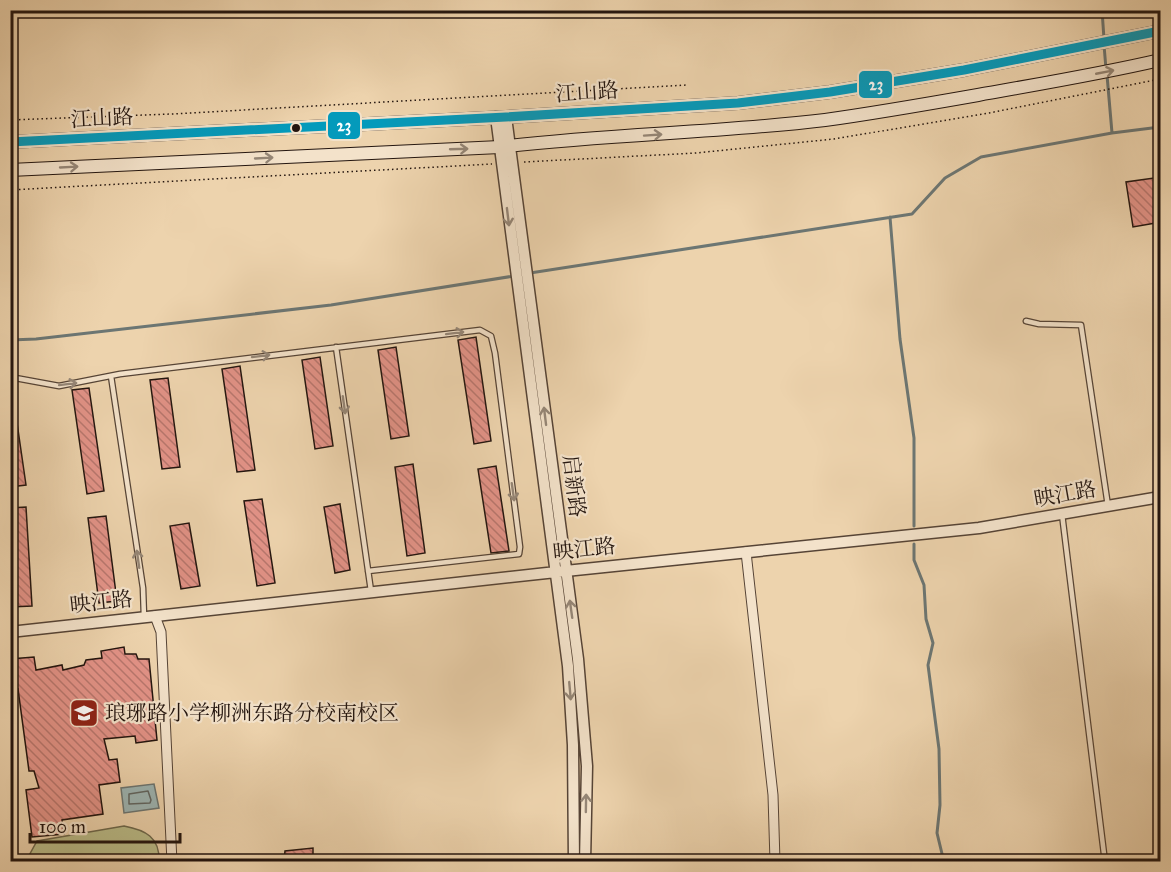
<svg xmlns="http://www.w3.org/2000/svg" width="1171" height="872" viewBox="0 0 1171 872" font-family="'IM FELL Great Primer','Noto Serif SC',serif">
<defs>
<pattern id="building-back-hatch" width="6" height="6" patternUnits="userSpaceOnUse" patternTransform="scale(1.5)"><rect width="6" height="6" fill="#e39388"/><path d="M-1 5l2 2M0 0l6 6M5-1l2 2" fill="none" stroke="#b8776e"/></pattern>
</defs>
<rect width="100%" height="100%" fill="#edd3ad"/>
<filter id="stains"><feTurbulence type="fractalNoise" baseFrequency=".00333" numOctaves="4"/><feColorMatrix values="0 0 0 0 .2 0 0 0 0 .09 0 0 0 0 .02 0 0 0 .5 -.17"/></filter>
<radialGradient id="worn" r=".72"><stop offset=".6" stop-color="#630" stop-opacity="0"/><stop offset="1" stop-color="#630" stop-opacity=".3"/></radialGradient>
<path fill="#babc89" stroke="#6e684c" stroke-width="1.5" d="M124,826C145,830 160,837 159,861H26L37,841Z"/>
<path fill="#9db6b5" stroke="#6c7673" stroke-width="1.5" d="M154,784L159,808L124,813L121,788Z"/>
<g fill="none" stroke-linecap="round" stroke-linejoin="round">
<path stroke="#606662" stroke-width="1.5" d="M148,791L151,800L150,803L129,804V794Z"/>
<path stroke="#6c7673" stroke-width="3" d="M1102,10L1104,39
M1104,45L1106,69
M1107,75L1112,133
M890,217L900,339L914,438V526
M530,273L912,214L945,178L981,157L1112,133L1160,127
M10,340L36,339L331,305L514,276
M914,544V560L924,585L926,619L933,643L928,665L939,749L940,805L937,833L944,862"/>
</g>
<path fill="url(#building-back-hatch)" stroke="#23150f" stroke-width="1.5" d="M1161,177V222L1133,227L1126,182Z
M476,337L491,441L474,444L458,340Z
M396,347L409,436L391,439L378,350Z
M320,357L333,446L315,449L302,360Z
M240,366L255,470L237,472L222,369Z
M168,378L180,467L162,469L150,380Z
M89,388L104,491L87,494L72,390Z
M10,409H15L26,485L10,487Z
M413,464L425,553L407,556L395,467Z
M496,466L509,551L491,553L478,469Z
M262,499L275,583L257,586L244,501Z
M340,504L350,570L335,573L324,507Z
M26,507L32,606L10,607V508Z
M106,516L117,601L99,603L88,518Z
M189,523L200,586L181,589L170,526Z
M124,647L125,654H136L138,659H149L157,740L136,743L135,736L104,739L109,760L117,759L120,782L99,785L103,814L62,820L64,834L32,837L26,790L39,788L34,771H29L18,689L11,691L10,659L34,657L36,670L62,665L63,670L84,665L86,660L102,658L101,651Z
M313,848V861H284L285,851Z"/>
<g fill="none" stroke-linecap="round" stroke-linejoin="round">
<g stroke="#564436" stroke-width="7">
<path id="service" d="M1026,321L1039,324L1081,325L1108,506
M336,347L371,591
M111,376L143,588L144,617
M10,377L59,386L120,374L480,330L491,336L495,353L520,547L519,554L368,571
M1062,514L1105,862"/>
</g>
<g stroke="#564436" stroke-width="11">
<path id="minor" d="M746,552L773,795L775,862
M155,616L161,632L172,862"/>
</g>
<g stroke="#564436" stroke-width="13">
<path id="tertiary" d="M496,117L568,666L573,745L574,862
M506,117L578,659L587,766L585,862
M10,632L556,572L979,528L1160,497"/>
</g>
<g stroke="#23150f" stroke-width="14">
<path id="secondary" d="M10,142L506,117L738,103L830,92L964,70L1160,31
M10,170L500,147C608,134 717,133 825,120C876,113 927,104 978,95C1039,84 1100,74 1160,60"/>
</g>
<path stroke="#23150f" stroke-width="1.5" stroke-dasharray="1.5 3" stroke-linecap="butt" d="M10,120L172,114L687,85
M524,162L696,153L834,139L989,113L1160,79
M10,190L492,164
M10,847L12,862"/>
<use href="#service" stroke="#f3e2ca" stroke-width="4.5"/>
<use href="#minor" stroke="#f3e2ca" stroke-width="9"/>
<use href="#tertiary" stroke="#f3e2ca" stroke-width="10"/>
<use href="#secondary" stroke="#f3e2ca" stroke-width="12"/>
<g stroke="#f3e2ca" stroke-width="14">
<path id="bus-1" d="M10,142L506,117L738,103L830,92L964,70L1160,31"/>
</g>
<use href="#bus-1" stroke="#049abb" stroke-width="9"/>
</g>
<defs><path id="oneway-shaft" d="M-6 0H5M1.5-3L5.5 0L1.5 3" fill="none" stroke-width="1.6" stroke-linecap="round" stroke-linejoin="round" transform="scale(1.5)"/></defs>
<g stroke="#958676">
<use href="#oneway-shaft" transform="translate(1105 72) rotate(-11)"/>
<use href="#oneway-shaft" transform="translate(653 135) rotate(-4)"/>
<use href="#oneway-shaft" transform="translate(459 149) rotate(-2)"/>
<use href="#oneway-shaft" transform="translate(264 158) rotate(-3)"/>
<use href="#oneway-shaft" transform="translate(69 167) rotate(-3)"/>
<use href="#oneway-shaft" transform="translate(508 217) rotate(83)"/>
<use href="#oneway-shaft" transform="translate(455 333) rotate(-7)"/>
<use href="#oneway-shaft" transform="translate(261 356) rotate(-7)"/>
<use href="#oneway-shaft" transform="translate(68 384) rotate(-7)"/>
<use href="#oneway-shaft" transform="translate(344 405) rotate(82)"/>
<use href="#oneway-shaft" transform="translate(545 416) rotate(-97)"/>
<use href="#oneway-shaft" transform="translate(513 492) rotate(82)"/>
<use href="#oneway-shaft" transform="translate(138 559) rotate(-98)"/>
<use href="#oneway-shaft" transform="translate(571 609) rotate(-98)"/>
<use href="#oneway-shaft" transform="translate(570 691) rotate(85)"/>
<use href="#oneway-shaft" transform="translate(586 803) rotate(-89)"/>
</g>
<defs>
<g id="school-square" transform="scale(1.5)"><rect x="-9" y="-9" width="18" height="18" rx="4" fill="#8f2418" stroke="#f3e2ca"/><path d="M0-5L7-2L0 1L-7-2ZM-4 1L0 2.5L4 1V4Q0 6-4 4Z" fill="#fff"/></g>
</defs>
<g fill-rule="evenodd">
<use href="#school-square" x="84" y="713"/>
</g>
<circle fill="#23150f" stroke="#f3e2ca" stroke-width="2" cx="296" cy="128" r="5"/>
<g text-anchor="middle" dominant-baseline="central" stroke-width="4.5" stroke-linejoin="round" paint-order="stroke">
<g font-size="21" fill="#23150f" stroke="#f3e2ca">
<text transform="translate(587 92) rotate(-4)">江山路</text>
<text transform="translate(102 118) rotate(-3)">江山路</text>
<text transform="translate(574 486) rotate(83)">启新路</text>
<text transform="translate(1065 494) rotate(-10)">映江路</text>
<text transform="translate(584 549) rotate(-6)">映江路</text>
<text transform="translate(101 602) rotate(-6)">映江路</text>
</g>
<g font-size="21" fill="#23150f" stroke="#f3e2ca" text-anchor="start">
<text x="105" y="713">琅琊路小学柳洲东路分校南校区</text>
</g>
</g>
<g stroke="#f3e2ca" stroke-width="2">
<rect x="858" y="70" width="35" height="29" rx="6" fill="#049abb"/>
<rect x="327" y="111" width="34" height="29" rx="6" fill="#049abb"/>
</g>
<g font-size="16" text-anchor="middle" font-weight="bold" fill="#fff">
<text x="876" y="90">23</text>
<text x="344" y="131">23</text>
</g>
<rect width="1171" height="872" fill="none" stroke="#edd3ad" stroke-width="36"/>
<rect x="12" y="12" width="1147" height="848" fill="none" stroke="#23150f" stroke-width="3"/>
<rect x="18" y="18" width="1135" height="836" fill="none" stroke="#23150f" stroke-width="1.5"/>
<path d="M30 833v9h150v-9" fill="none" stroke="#23150f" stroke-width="3"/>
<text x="39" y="833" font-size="18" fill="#23150f" stroke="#f3e2ca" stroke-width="4.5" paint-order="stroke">100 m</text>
<rect width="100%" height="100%" filter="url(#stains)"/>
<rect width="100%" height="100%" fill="url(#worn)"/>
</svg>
